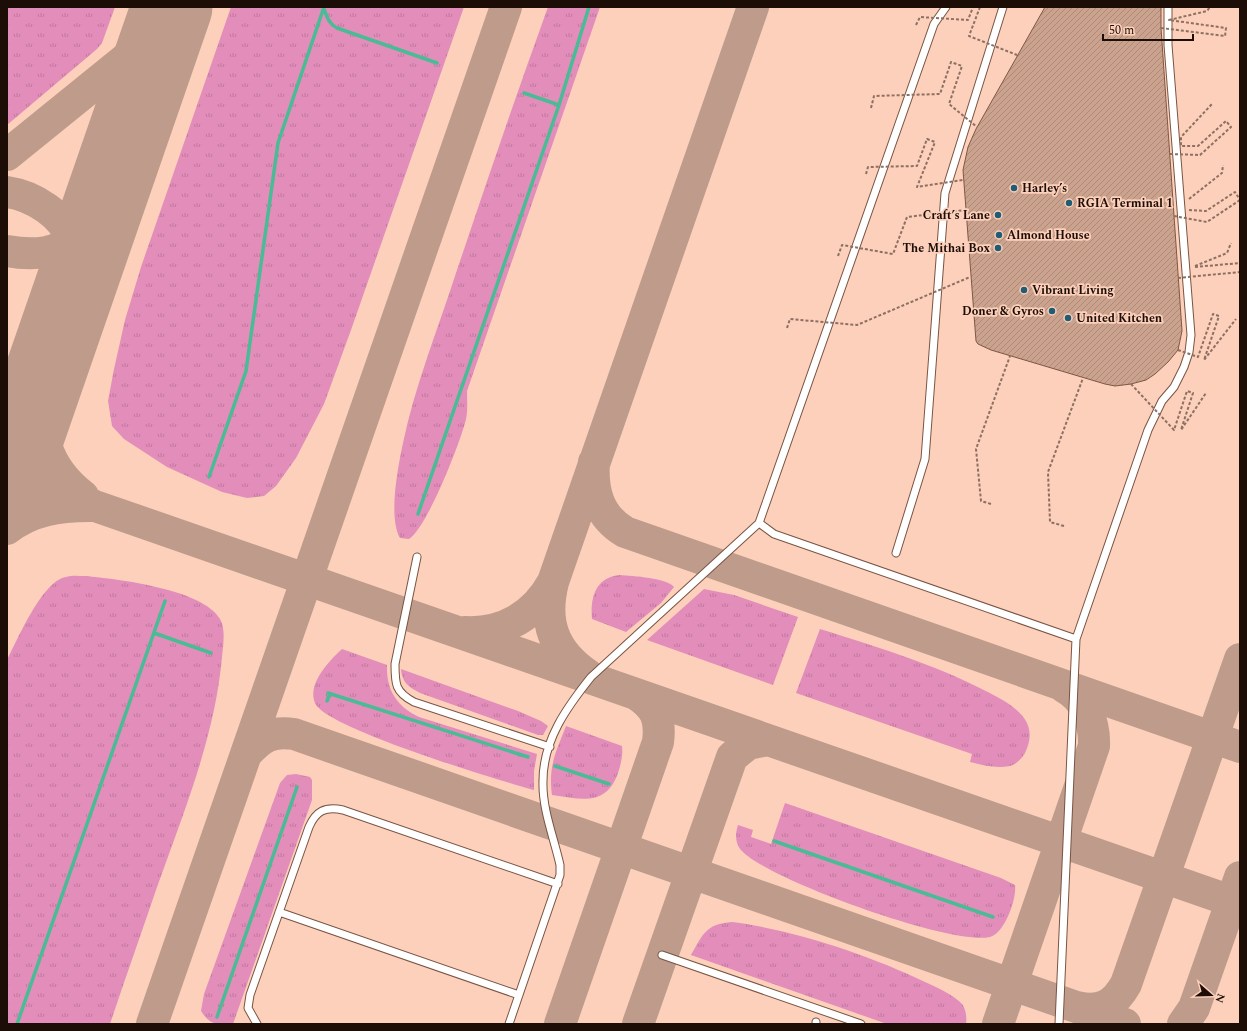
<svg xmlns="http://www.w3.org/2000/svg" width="1247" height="1031" viewBox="0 0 1247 1031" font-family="Spectral,serif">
<defs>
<pattern id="grass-tufts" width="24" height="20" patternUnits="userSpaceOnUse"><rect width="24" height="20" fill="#e28dba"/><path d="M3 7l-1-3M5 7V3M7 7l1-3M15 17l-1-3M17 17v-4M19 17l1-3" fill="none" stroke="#c1789e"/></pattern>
<pattern id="building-hatch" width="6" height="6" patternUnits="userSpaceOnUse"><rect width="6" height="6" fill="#cba28d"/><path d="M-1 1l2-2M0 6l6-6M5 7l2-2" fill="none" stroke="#ae8a78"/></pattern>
</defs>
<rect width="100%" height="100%" fill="#fcd0bb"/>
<path fill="url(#grass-tufts)" d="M7,7H115L102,43L97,49L7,125Z
M231,7H464L351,330L324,404L296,458L276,486L264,496L247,498L222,492L167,467L124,439L112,426L108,401L114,369L125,320L141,267Z
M548,7H600L467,391C467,400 468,409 466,419C461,441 427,528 409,539L400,538C388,517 398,467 403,443C415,385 438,329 456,273C486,184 516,95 548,7Z
M620,575C632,576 668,578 674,587L661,603L626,632L592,619C590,597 596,577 620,575Z
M85,576C117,579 203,589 220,619C226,629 223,646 222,657C215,737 183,814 156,890C141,934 125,979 110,1024H7V660C18,639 42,581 66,577C72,575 79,576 85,576Z
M704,589L734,595L798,617L773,685L647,640Z
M820,629C881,648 943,667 999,698C1022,711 1038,726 1025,753C1021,759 1017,764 1010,766C996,769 983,765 970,762L972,754L796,693Z
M342,649L387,665C386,690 397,707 419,717L537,754L534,771V790C501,781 325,728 315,703C307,684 329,661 342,649Z
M401,669L518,711L541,721L548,726L543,735H538L420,693C409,687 402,683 401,669Z
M566,726L622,746C623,755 621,764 618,773C606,807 581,799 552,795C548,766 556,752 566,726Z
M296,774L310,777L312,780V800L233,1024C216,1024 211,1026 201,1011L204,994L280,783L287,775Z
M785,803L1001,878L1015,885C1017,898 1005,933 990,937C952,946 769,880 742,851C735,844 735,834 738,825L753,830L751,837L771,844Z
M732,922C794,930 869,955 925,982C936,987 954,995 962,1004C966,1009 967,1018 966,1024H887L691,955C703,934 706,924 732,922Z"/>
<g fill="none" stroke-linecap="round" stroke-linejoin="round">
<path stroke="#49bc95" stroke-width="3.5" d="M324,9C327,17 329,24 337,28L437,63
M524,93L559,105
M209,477L246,371L278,143L324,7
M418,514L559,105L589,7
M154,633L211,653
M328,693L528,757
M327,701L330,694
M555,766L609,784
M774,841L993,917
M217,1017L297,787
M17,1024L165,601"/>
<path stroke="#be9b8a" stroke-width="32" d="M7,155L144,44C154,34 171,21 169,7
M7,192C34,196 64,215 73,242C77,254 77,268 77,281
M7,251C50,259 73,247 100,214
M40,388C39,433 45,467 83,496
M7,443C31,483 53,489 95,506L1240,904
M594,462C592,490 598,516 625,532L1240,747
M7,529C31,510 59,506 89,506
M553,582L753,7
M465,632C504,634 535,615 553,582C543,622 553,651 588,675
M247,753C262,737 271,731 294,734L1125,1024
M1077,1007C1101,1013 1115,1004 1126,984L1240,659
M152,1024L506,7
M560,1024L658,742C661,719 656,707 636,694
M638,1024L732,757L748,744L768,740
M998,1024L1094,746C1095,722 1085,698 1064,687
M1183,1024L1194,1008L1240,877"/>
<path stroke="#be9b8a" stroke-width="81" d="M7,484L172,7"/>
</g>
<path fill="url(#building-hatch)" stroke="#7d5845" d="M1045,7H1161V28L1182,331L1178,350L1168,362L1155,374L1146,380L1131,384L1115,386L1105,384L991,350L978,344L976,341L963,170L968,147L976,129Z"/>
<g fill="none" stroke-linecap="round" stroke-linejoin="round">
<g stroke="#795442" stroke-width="9">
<path id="service" d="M759,523L774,534L1076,639
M896,553L925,459L945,193L1003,7
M417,557L395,664C395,684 395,692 414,702L550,747
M279,912L519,995
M662,955L861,1024
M257,1024L248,1008L250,995L309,827C316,811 325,806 343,810L558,884
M509,1024L560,875V865C554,838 542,809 543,781C543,740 567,707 591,677L759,523L934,24L946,7
M816,1024V1022
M1059,1024L1076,639L1148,430L1162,401L1174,387L1184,367L1189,352L1191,335L1168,45V7"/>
</g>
<path stroke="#8d7062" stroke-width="2" stroke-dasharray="3 2" stroke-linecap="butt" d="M1189,199L1222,173L1223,165
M1189,210L1206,211L1235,192L1240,200
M1195,266L1227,253L1231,243
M1195,267L1240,263
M991,504L981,501L976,449L1010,356
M1064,526L1050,522L1048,472L1083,378"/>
<use href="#service" stroke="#fff" stroke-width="7"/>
<path stroke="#8d7062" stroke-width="2" stroke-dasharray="3 2" stroke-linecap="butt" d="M980,7L969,36L1017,55
M916,25L920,17L968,20L973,7
M1161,28L1225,36L1226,28L1169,20L1207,11L1210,7
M871,108L874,96L940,94L951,62L962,66L949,104L977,127
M1170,154L1200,155L1231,127L1226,121L1198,146H1181V137L1212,104
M866,174L868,167L917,166L927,139L935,142L917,187L963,180
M1174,216L1207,222L1240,200
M838,256L842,245L893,254L907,217L965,210
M1178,278L1240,272
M787,328L790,319L857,325L970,277
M1178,350L1198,357L1213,314L1219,316L1204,360L1236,319
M1131,384L1174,430L1187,391L1193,393L1181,430L1206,393"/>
</g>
<g fill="#205d74" stroke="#fcd0bb" stroke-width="1.5">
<circle cx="1014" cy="188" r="4"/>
<circle cx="1069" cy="203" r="4"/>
<circle cx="998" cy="215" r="4"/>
<circle cx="999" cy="235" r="4"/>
<circle cx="998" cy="248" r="4"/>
<circle cx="1024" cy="290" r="4"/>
<circle cx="1052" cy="311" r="4"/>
<circle cx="1068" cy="318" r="4"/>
</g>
<g text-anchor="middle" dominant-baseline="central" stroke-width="3.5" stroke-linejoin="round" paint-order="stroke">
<g font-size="12" font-weight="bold" fill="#1c0e07" stroke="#fcd0bb" text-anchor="start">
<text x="1022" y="188">Harley’s</text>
<text x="1077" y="203">RGIA Terminal 1</text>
<text x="990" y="215" text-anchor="end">Craft’s Lane</text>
<text x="1007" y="235">Almond House</text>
<text x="990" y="248" text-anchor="end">The Mithai Box</text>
<text x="1032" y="290">Vibrant Living</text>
<text x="1044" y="311" text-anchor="end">Doner &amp; Gyros</text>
<text x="1076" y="318">United Kitchen</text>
</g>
</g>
<rect width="1247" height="1031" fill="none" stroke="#1c0e07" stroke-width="16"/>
<g transform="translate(1211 995) rotate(110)" stroke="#fcd0bb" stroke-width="3" paint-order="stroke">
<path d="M0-3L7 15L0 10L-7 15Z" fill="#1c0e07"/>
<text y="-6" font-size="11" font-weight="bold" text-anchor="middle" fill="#1c0e07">N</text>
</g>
<path d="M1103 34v6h90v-6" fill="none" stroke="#1c0e07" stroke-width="2"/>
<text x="1109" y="34" font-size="12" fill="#1c0e07" stroke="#fcd0bb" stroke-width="3" paint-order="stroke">50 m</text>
</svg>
